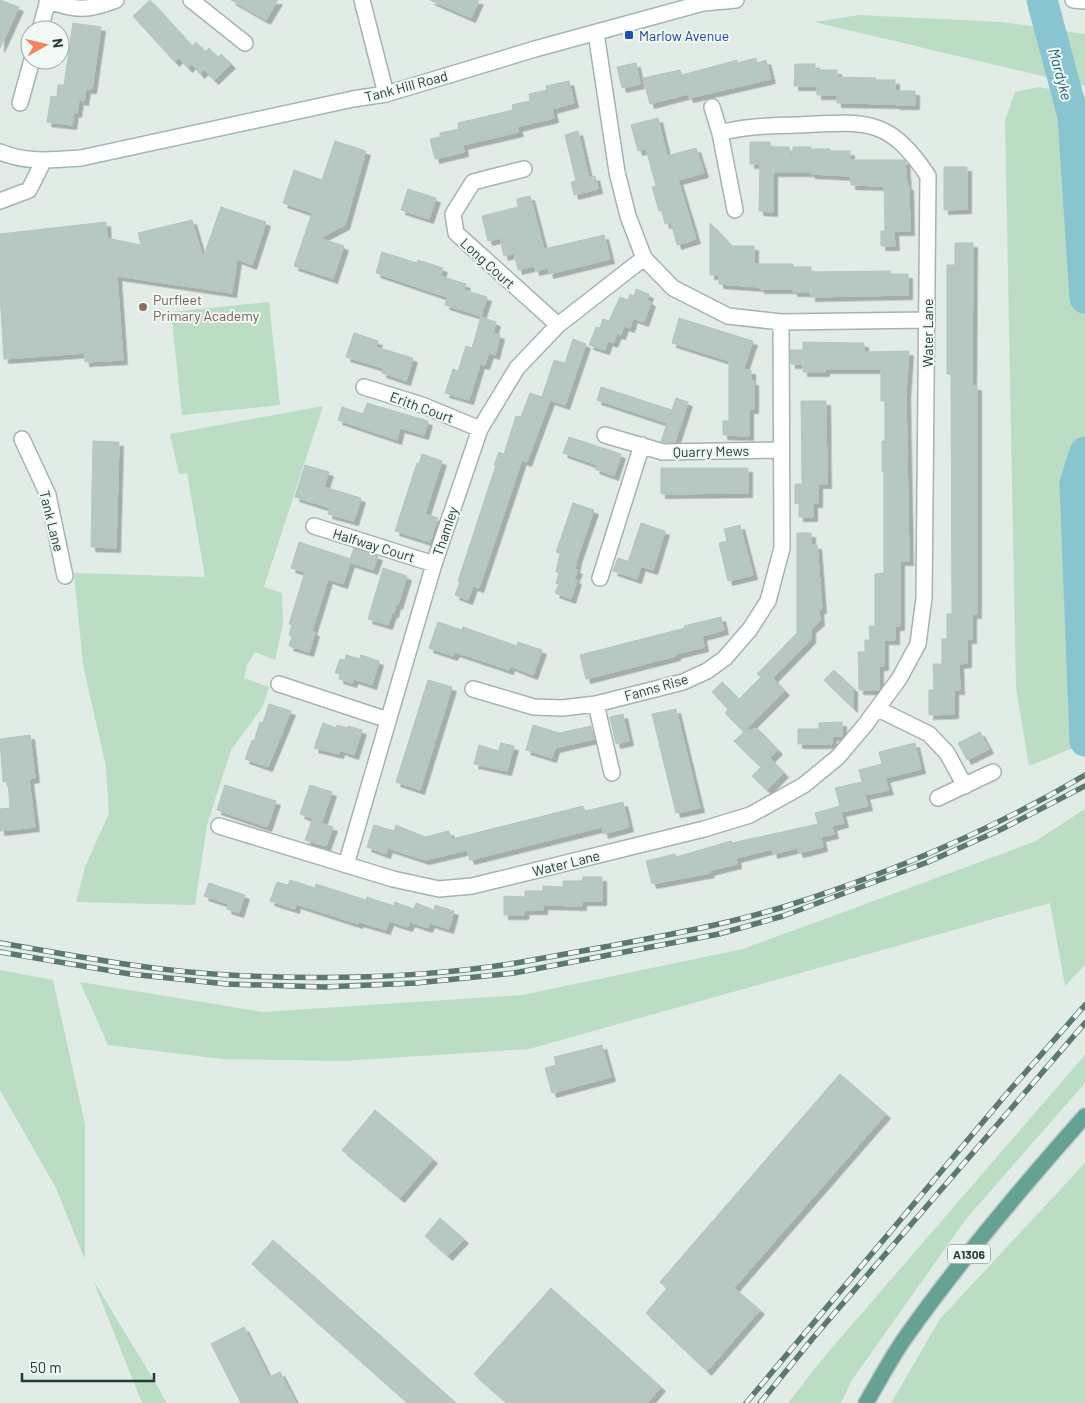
<svg xmlns="http://www.w3.org/2000/svg" width="1085" height="1403" viewBox="0 0 1085 1403" font-family="Barlow,sans-serif">
<defs>
<filter id="shadow"><feDropShadow dx="4.5" dy="4.5" stdDeviation="0" flood-color="#0004"/></filter>
</defs>
<rect width="100%" height="100%" fill="#e1ece7"/>
<path fill="#baddc4" d="M859,15L1002,22L1085,34V86L814,22Z
M1039,87L1085,96V743L1029,766L1016,688L1005,120L1015,92Z
M269,302L280,405L182,415L171,312Z
M323,406L264,587L282,593L283,624L275,660L255,652L247,665L244,678L269,687L262,708L231,750L207,825L195,905L76,902L85,867L109,813L106,767L83,665L74,573L205,577L187,473L179,474L170,434Z
M1085,809V965L1065,986L1050,903L529,1049L342,1061L222,1059L108,1045L80,982L263,1012L522,995L743,949L1034,842Z
M0,970L53,980L85,1124V1260L56,1188L0,1090Z
M1085,1055V1083L966,1219L852,1380L841,1403H788L824,1357Z
M1085,1163V1403H891L940,1319Z
M93,1280L161,1392L166,1403H142Z"/>
<g fill="none" stroke-linecap="round" stroke-linejoin="round">
<path stroke="#89c4d1" stroke-width="31" d="M1042,0L1073,116L1085,298
M1085,452L1075,483L1085,741"/>
</g>
<path fill="#b7c7c1" stroke="#b4c6bf" filter="url(#shadow)" d="M0,0L19,7L0,48Z
M150,0L192,46L196,42L205,52L209,48L218,58L221,54L231,64L214,80L204,70L200,74L192,64L188,68L179,58L175,62L133,16Z
M231,0H278L266,20Z
M430,0H479L471,18Z
M73,23L101,27L92,89H86L84,101L79,100L77,113L74,112L72,125L47,122L51,96L57,97L58,85H64Z
M756,58L757,63L766,60L771,79L689,98L688,94L650,104L643,78L680,70L682,75L737,60V63Z
M636,63L640,84L622,88L617,67Z
M795,64H815V70H837V77L876,78V80H895V91H915V105H895V101V104L837,103V95H817V86H794Z
M569,81L574,103L552,109L554,118L517,127L519,132L463,145L464,152L435,159L430,139L440,137V133L459,129L458,123L513,110L512,105L530,101L529,94L547,90L546,86Z
M658,118L667,156L696,148L704,173L678,180L696,239L677,245L671,222L665,224L662,210L659,211L652,187L656,186L646,149L638,151L631,125Z
M578,131L589,178L595,176L598,189L574,195L571,182L576,181L565,135Z
M335,141L366,151L345,225L320,238L344,246L333,279L294,266L312,213L283,203L294,170L322,180Z
M750,142H770V147H789L792,158L793,147H811V149H830V151H850V160H905L907,186H909L910,231H894L895,246H881V231H885L884,186L851,185V176L811,174V172H773V212L759,211L760,164H750Z
M944,167H967V209L944,210Z
M408,189L436,198L429,219L401,210Z
M530,196L544,249L604,235L610,259L549,274L548,268L535,271L534,266L518,270L514,253L504,256L500,238L488,241L482,216L518,207L517,199Z
M221,207L266,222L252,265L237,259L232,293L117,276L123,360L85,362V353L4,359L0,294V234L106,222L107,238L141,245L138,233L192,220L203,258Z
M710,223L732,246H754V264H793V267H811V272L890,271V274H908V295L811,297V292H793V289H760V287L719,284V275H710Z
M955,243H973L972,386H977V614H972V639H967V663L959,664L960,690H954V714L929,715V690H934L933,664H942V639H947V614H952L951,374H947V265H955Z
M382,252L417,263L418,260L443,268L440,276L466,284L464,290L487,297L481,316L445,305L447,297L376,273Z
M636,289L649,294L647,300L651,302L644,322L633,318L630,328L624,326L621,335L617,334L613,343L608,341L605,350L589,345L596,327L600,328L603,319L609,321L620,297L628,300L630,294L634,296Z
M481,317L496,322L493,333L500,335L495,355L489,353L485,365L480,364L469,400L445,393L453,369L458,371L466,346L472,348Z
M679,318L753,341L743,370H751V381H754V409H749V436L723,435V421H729V361L672,343Z
M354,333L378,341L376,347L413,358L406,381L382,373L383,368L346,357Z
M573,339L586,344L565,405L542,397L554,360L565,363Z
M803,342L864,343V352L909,351L906,394L909,561H900V626H895V640H884V666H879V690H859L858,652H865V640H870L869,626H875V574L884,573V472H882V441H885V401H881V369H825V372H803V364H791L790,350H803Z
M601,387L672,410L676,398L688,402L675,442H661L667,423L597,400Z
M530,393L550,400L527,462L522,460L479,588L473,586L468,600L455,595L460,582L458,581L496,465H494L499,452L504,454L516,416L521,417Z
M801,401H826L827,484H818V503H813V517H799V503L795,504V484H802Z
M367,403L428,421L424,435L400,428L397,440L338,420L342,407L363,414Z
M569,437L621,454L614,476L595,469L597,465L563,453Z
M93,441L119,442L116,548L91,547Z
M422,454L442,461L425,514L438,518L430,542L395,531L417,463L419,464Z
M305,465L329,472L324,487L361,498L354,521L328,514L330,508L295,497Z
M661,468H748V493L661,494Z
M573,503L594,510L577,559L575,569L578,570L574,579L577,580L571,599L555,593L559,584L556,583L559,573L556,572L560,553L556,552Z
M641,523L665,531L653,570L628,562Z
M740,525L753,575L728,581L719,543L727,541L724,529Z
M797,533H811V545H817L822,609H819L820,621L811,629V639L773,678L785,691L746,730L758,729L778,750L770,758L784,773L767,790L752,776L761,767L734,741L744,732L725,713L728,709L712,692L722,682L739,699L761,677L757,674L797,633Z
M299,542L351,559L343,584L328,579L312,631L315,632L309,652L289,646L292,636L289,635L292,625L289,624L305,572L291,568Z
M354,548L378,556L373,570L349,562Z
M618,558L641,566L637,579L613,571Z
M383,568L407,576L398,605L396,604L394,613H392L388,625L368,619Z
M721,617L724,630L702,636L704,647L676,654V656L586,679L580,655L685,628L684,626Z
M438,622L462,630L463,627L517,646L518,642L542,650L533,675L510,666L509,670L455,652L453,656L429,648Z
M346,655L360,659L361,655L379,661L372,685L354,679L352,683L339,679L340,674L335,673L340,659L345,660Z
M834,670L853,688V708L824,680Z
M428,680L452,687L420,790L396,782Z
M269,704L291,711L268,767L245,759L252,740L254,741L260,722L263,723Z
M676,709L700,808L676,813L652,714Z
M623,714L629,741L616,744L610,717Z
M842,722V736H832V744H798V729H819V723Z
M323,723L336,728L337,725L347,728L348,726L362,730L354,755L340,750L339,754L314,748Z
M533,725L559,733L591,726L594,739L555,748L552,758L526,750Z
M980,732L989,749L967,760L958,743Z
M30,735L35,778L29,779L35,827L0,831V809L10,808L8,781L3,782L0,739Z
M501,743L514,746L507,771L474,764L479,745L498,751Z
M915,743L921,769L885,778L889,790L865,795L868,806L841,812L844,823L832,826L834,834L821,837L823,847L799,853L797,848L773,854L772,849L736,858L737,864L709,871L710,873L652,884L646,861L675,854L676,857L731,841L732,843L818,824L815,813L840,806L835,788L862,782L859,770L882,764L879,752Z
M225,785L276,801L267,827L217,810Z
M310,785L332,792L322,822L300,814Z
M623,802L629,827L604,834L602,827L470,860L467,850L425,860L388,848L386,854L367,847L374,825L394,831L396,825L425,837L449,831L452,839L583,806L585,811Z
M312,820L333,827L326,846L305,840Z
M583,877H602V901H582V906L543,905V910H525L524,915H504V896L525,897V891H543V886L563,887V881H582Z
M290,880L315,888L316,884L366,900L367,897L394,906L395,902L414,909L416,903L434,910L435,905L454,911L449,929L430,923L428,928L410,922L408,927L389,921L386,930L359,922L358,924L296,904L295,909L270,901L277,882L288,885Z
M209,883L245,895L239,913L227,909L228,904L204,896Z
M602,1045L611,1077L552,1093L545,1068L556,1065L554,1057Z
M840,1074L886,1114L734,1288L760,1310L707,1371L646,1313L667,1288L660,1282Z
M375,1110L433,1159L400,1198L342,1150Z
M440,1218L464,1239L448,1256L425,1236Z
M273,1240L456,1403H408L252,1264Z
M551,1288L661,1387L647,1403H507L474,1374Z
M244,1327L269,1377L280,1372L296,1403H241L211,1344Z"/>
<g fill="none" stroke-linecap="round" stroke-linejoin="round">
<g stroke="#a4b4ae" stroke-width="18">
<path id="street" d="M47,0C75,11 88,11 116,0
M191,0L245,43
M362,0L386,94
M40,30L48,0
M596,33L617,172L628,216L644,258L673,288L728,316L781,322L927,320
M20,103L32,60
M712,107L720,133L735,210
M524,169L473,182L453,214L456,233L558,325
M0,201L29,190L43,162
M364,387L422,405L480,429
M605,435L663,452L781,450
M22,439L48,495L65,576
M314,526L434,564
M600,578L642,445
M279,684L388,720
M473,689L534,707L562,708L596,704L683,682L707,671L725,658L750,629L768,601L782,548L781,322
M596,704L612,773
M878,709L929,734L947,753L965,786
M938,798L993,772
M219,826L393,879L439,889L472,886L704,829L750,815L804,785L838,757L865,725L899,679L918,644L924,598L928,176C888,115 863,122 796,125C770,126 745,126 720,133
M346,865L434,564L480,429L517,368L558,325L644,258"/>
</g>
<g stroke="#a0b8b0" stroke-width="18">
<path id="secondary" d="M1073,0L1085,1
M0,152C27,163 52,160 81,158L353,99L386,94L535,49L703,3L736,0"/>
</g>
<g stroke="#c1c9c7" stroke-width="18">
<path id="primary" d="M866,1403C879,1381 891,1358 905,1338C960,1260 1022,1187 1085,1116"/>
</g>
<use href="#street" stroke="#fff" stroke-width="15"/>
<use href="#secondary" stroke="#fff" stroke-width="15"/>
<use href="#primary" stroke="#66a294" stroke-width="15"/>
<g stroke="#5c7872" stroke-width="5.5">
<path id="rail" d="M0,943C76,956 152,971 229,975C324,980 422,978 516,963C545,958 575,952 604,947C663,936 723,925 780,908C885,875 991,831 1085,775
M0,952L130,974L227,984L324,987L416,983L514,973L719,934L783,916L928,862L1002,829L1085,786
M746,1403L1009,1091L1085,1005
M760,1403L813,1338L1085,1023"/>
</g>
<use href="#rail" stroke="#f2f8f5" stroke-width="4" stroke-dasharray="11" stroke-linecap="butt"/>
</g>
<rect fill="#1a4fb4" stroke="#f2f8f5" stroke-width="2" x="624" y="30" width="10" height="10" rx="2.5"/>
<circle fill="#8d6e63" stroke="#f2f8f5" stroke-width="2" cx="143" cy="307" r="5"/>
<g text-anchor="middle" dominant-baseline="central" stroke-width="4" stroke-linejoin="round" paint-order="stroke">
<rect fill="#f2f8f5" stroke="#60756f" stroke-width="1" x="948" y="1244.5" width="42" height="19" rx="4"/>
<g font-size="12" font-weight="bold" fill="#213d36">
<text x="969" y="1254">A1306</text>
</g>
<g font-size="14" fill="#164399" stroke="#f2f8f5" text-anchor="start">
<text x="639" y="35">Marlow Avenue</text>
</g>
<g font-size="14" fill="#213d36" stroke="#f2f8f5">
<text transform="translate(406 86) rotate(-15)">Tank Hill Road</text>
<text transform="translate(488 263) rotate(42)">Long Court</text>
<text transform="translate(927 333) rotate(-90)">Water Lane</text>
<text transform="translate(422 407) rotate(20)">Erith Court</text>
<text transform="translate(711 451) rotate(-1)">Quarry Mews</text>
<text transform="translate(52 521) rotate(76)">Tank Lane</text>
<text transform="translate(445 531) rotate(-71)">Thamley</text>
<text transform="translate(374 545) rotate(17)">Halfway Court</text>
<text transform="translate(656 687) rotate(-16)">Fanns Rise</text>
<text transform="translate(566 863) rotate(-14)">Water Lane</text>
</g>
<g font-size="14" fill="#785e54" stroke="#f2f8f5" text-anchor="start">
<text x="153" y="299">Purfleet<tspan x="153" dy="16">Primary Academy</tspan></text>
</g>
<g font-size="15" font-style="italic" fill="#1b6779" stroke="#f2f8f5">
<text transform="translate(1061 74) rotate(75)">Mardyke</text>
</g>
</g>
<g transform="translate(45 45) rotate(82)"><circle r="24" fill="#f2f8f5" stroke="#9eada9"/>
<path d="M0-4L9 19L0 12L-9 19Z" fill="#f38359"/>
<text y="-8" font-size="14" font-weight="bold" text-anchor="middle" fill="#213d36">N</text>
</g>
<path d="M22 1373v8h132v-8" fill="none" stroke="#213d36" stroke-width="2.5"/>
<text x="30" y="1373" font-size="15" fill="#213d36" stroke="#f2f8f5" stroke-width="4" paint-order="stroke">50 m</text>
</svg>
